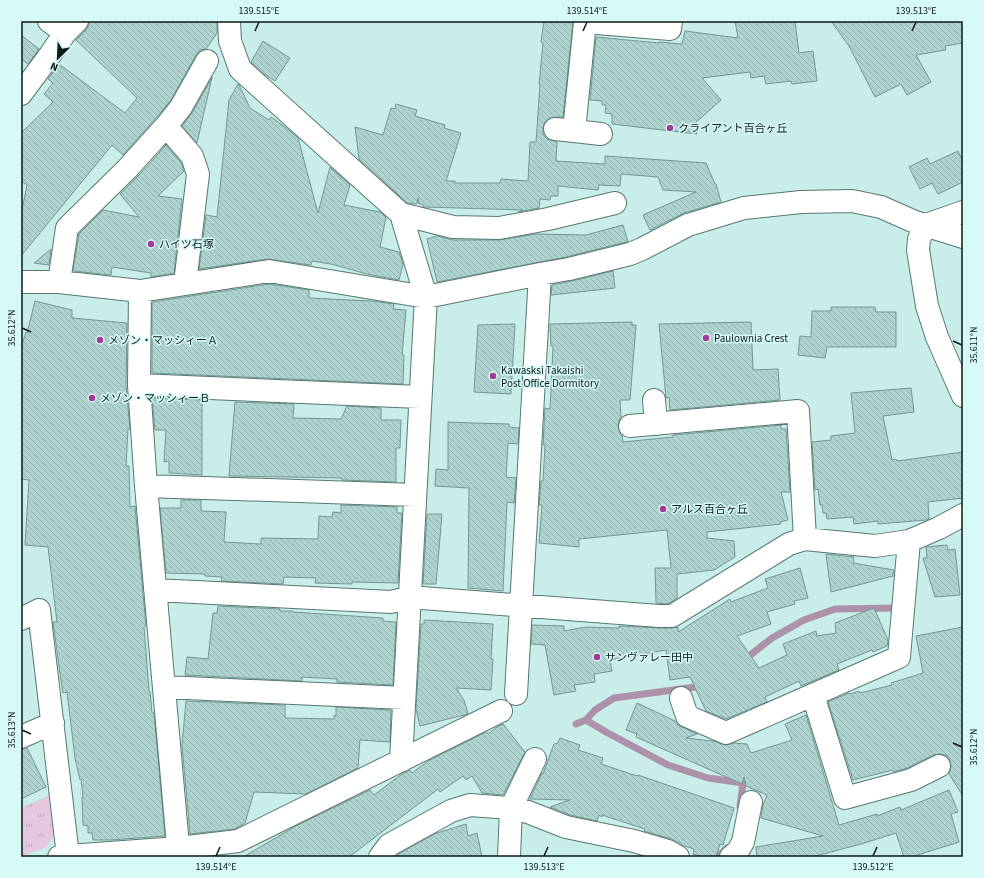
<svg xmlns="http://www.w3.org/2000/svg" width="984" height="878" viewBox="0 0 984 878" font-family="'Source Sans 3','Noto Sans JP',sans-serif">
<defs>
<pattern id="park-tufts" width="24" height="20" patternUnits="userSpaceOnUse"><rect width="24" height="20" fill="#e5c8e0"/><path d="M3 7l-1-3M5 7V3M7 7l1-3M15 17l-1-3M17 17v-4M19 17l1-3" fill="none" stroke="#c3abbf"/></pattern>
<pattern id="building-back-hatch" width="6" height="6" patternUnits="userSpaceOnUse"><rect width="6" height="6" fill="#afd3cf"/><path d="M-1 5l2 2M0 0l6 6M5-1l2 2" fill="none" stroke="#95b5b1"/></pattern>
</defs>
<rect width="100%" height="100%" fill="#c9ede8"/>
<path fill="url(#park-tufts)" d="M50,795L56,833L45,848L21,856V808Z"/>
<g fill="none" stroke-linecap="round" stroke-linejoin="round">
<path stroke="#ae92aa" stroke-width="7" d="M744,660L772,638L804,620L835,609L895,608
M586,720L606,732L668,765L708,778L743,783L740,807
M576,724L586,720L595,710L614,698L703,686
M718,857L727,848"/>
</g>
<path fill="url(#building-back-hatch)" stroke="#749793" d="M89,21H217V33L206,49L200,50L196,55L171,100L156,118L123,155L112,145L21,256V215L27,185L21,181V133L53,102L44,94L53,83L48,79L59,64L125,113L137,98L76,40L86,30L89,25Z
M544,21H573L563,117H556L550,118L545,122L543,127V134L547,139L557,142L556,161L605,164V156L706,163L715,184H716L721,202L684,213L650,230L643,215L696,192L663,190L658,177L621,174L620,186L599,185L598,190L558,186V196H551L550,200L540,199L539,208L518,212L523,210L425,207H423V204H419L418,198L417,204L407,203L359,159L355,127L383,135L391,108L395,109L396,104L417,110L415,116L445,125L444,128L461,133L446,181H455V183H500L501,179L528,181L530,142H536L540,84H539L543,43L541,42Z
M735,21H795L799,53L813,51L817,81L792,84L791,81L766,84L764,76L751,78L750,72L702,78L721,100L694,124L697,134L612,124V114L605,113L606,105H602V101L590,100L596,37L659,43V42L682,44L685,31L738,38Z
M831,21H963V43L945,46L946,50L916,55L931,82L907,95L901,84L875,97L849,46Z
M21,35L39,49L28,64L21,59Z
M263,41L290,58L275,81L264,74L251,62Z
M212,77L197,143L182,126L192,113Z
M238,84L239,85L250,108L269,120L271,117L285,127L298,138L318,213L330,167L350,185L344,205L380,212L386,217L380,247L399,252L403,264L399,280L367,274L331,264L312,261L311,265L267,259L199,269L206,215L217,217L229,100Z
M166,145L181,162L184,171L158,196L182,199L174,273L151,277V273L112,267L111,275L73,271L79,234L103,210L139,217L120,194L142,172Z
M958,151L963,162V182L938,194L932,183L920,189L909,167L927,158L930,164Z
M623,225L628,242H626L566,257L437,282L427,239L437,236L453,240H499L536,234L586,235Z
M51,249L49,265L34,263Z
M613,271L615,288L551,295L552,285L572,281Z
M269,284L309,290V298L371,301L394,304L393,309L406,310L402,355H404L403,384L152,373V302Z
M35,301L72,310V318L127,323L126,385L130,429H128L126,466H129L130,507L135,506L146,626L144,627L149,691H150L152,713H154L165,836L111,840H93L92,833H88V826L83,825L82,797H83L81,779L80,780L75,758L67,692L63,693L60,673L53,622H57L48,547L25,545L29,480L21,479V348L26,332L27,333Z
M831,307H875L876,312H896V347H827L825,358L798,355L800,336L811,337L812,311H831Z
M632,322V325H636L630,400H620L621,418L619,421L618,427L620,433L622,435L623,442L673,437V435L781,425V429H786L790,492H781L788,520L780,522L781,524L707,532V538L734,541L735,557L714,570L677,574V598L668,604L656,603L655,568H671L667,530L579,539V547L539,543L542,505H539L541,481H543L545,445H543L545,408L550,409L553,346H551L550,324Z
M751,322L753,370L778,369L780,400L670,410L669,397L666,398L659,324Z
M515,324L511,394L474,392L478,325Z
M911,388L914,412L883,416L892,460L896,459L897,461L963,452V498L928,502L929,519L926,520L878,524V521L854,524L853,517L827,519L826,513H823L822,505H820L818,489L815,490L812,442L831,440V436L855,433L851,393Z
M152,398L202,400V475L169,473V461L164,462L166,430H155Z
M235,402L294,404L293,418L341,419L347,406L381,408V420H401L400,448H396V482L342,480V478L229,476Z
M448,422L473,423L509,424V427L519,428L518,444L508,443L506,477L516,478L514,503L507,502L503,591L468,588L469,488L435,486L436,469L448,470Z
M181,500H201V511L226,512L224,542L261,544V538L318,539L319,516L332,517L333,512L341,513V505L397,507V513H402L398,583L352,582V584L315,583L316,578L284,577L283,584L221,581L222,577L205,576V574L166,573L160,508H181Z
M427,514H442L436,584H423Z
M947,545L948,550L955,549L960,595L935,597L923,558H927L926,547Z
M826,554L854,557L853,563L894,570L893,576L831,592Z
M800,568L808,598L794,601L795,604L767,612L771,624L737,636L759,668L787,655L783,644L816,631L817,636L836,633L835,623L874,608L888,640L887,646L873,652L872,650L837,664L839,670L801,686L799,681L765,697L767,702L726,719L706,711L690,677L670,680L666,650L610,660L612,671L594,674L595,682L574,685L576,691L554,695L545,645L531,644L532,625L564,626V631L586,627L619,628V626L659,628H672L678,627V632L730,599L731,602L768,588L765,579Z
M218,606L280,609V611H293V612L383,618V621L396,622L393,685L337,682V679L302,677V681L185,675L187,657L208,659L213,613H217Z
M424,620L493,624L491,659H493L491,690L456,688L464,700L468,714L420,726L416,709L421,624H424Z
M963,627V796L949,774L951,767L950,760L946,755L940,754L933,755L907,768L893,772V770L853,780L828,702L849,693L850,694L859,691L860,693L892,685L891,683L923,673L916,636Z
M186,701L285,705V718L334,719V715L336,716V707L391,710L390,742L360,740L358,768L306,794L254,792L245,823L234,829L190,834L182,745Z
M637,703L675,721L678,725L682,727L697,734L686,738L713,741L726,745L735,743L747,744L751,753L792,740L785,724L806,715L839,825L877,814V816L900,807L901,810L949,790L958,812L951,814L959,842L911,857H904L896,833L861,844L812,857H757L756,847L823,836L761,818L763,805L767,795L746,786L744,777L742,784L636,737L637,734L626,730Z
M503,724L525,752L503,795L482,793L472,776L466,780L463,776L440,792L438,789L349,857H243L296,826L370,790L374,795L402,774L410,770L412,773L428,761L486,732L488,734L497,727Z
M560,738L580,745L578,750L603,758L601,764L637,776L638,775L734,808L723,845L720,844L716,857H703L693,854L694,849L684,846L672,839L644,831L645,829L602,815V817L599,815L597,821L570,815L550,807L570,800L530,799L542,773L543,774L554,744L558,743Z
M27,748L46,787L21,799V749Z
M466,824L468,836L477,833L482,857H396L397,855L434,834Z"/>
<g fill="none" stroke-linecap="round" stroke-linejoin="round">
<g stroke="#567874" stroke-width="24">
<path id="minor" d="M49,21L65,33
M229,21L230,41L240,69L401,214L453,227L499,228L548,219L615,203
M21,94L50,55L65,33L77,21
M166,126L192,156L198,174L185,284
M555,129L574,131
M601,134L574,131L585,22L670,29L671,21
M963,212L926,225L919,239L918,250L927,306L937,337L963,396
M401,214L426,297L401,761
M21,282H59L140,291L269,271L426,297L540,274L569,269L630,254L642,249L688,225L744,208L801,202L852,201L881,207L915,222L963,237
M59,282L67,228L127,169L166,126L181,107L207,61
M140,291L139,385L146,486L179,857
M139,385L420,397
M654,400L656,424
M630,426L798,411L805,539
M146,486L415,495
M155,590L391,602L409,597L659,616H672L789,544L805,539L875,546L909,541L939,528L963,515
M21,619L39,610L68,856L59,857
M164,687L404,698
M516,694L540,274
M813,695L845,798L911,780L939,766
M681,698L687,716L726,733L899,657L909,541
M21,737L53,723
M68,856L179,848L238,841L501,711
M380,857L389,845L451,811L470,805L511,808L528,812L566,827L634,841L668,851L678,857
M509,857L511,808L535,759
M731,857L738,851L743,842L751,802"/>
</g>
<use href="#minor" stroke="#fff" stroke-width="22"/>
</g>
<path fill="none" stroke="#0b1917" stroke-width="1.5" d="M255,31L259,22M583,31L587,22M912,31L916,22M22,328L31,332M953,341L962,345M22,730L31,734M953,743L962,747M216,856L220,847M544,856L548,847M873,856L877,847"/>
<g fill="#a53a9b" stroke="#d6faf6" stroke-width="1.5">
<circle cx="670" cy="128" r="4"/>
<circle cx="151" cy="244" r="4"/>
<circle cx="706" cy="338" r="4"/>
<circle cx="100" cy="340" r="4"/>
<circle cx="493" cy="376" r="4"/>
<circle cx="92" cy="398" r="4"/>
<circle cx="663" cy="509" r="4"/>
<circle cx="597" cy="657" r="4"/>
</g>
<g text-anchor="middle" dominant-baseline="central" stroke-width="3" stroke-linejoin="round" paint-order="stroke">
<g font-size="11" fill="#0b1917" stroke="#d6faf6" text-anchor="start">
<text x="678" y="128">クライアント百合ヶ丘</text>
<text x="159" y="244">ハイツ石塚</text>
<text x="714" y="338">Paulownia Crest</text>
<text x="108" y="340">メゾン・マッシィーＡ</text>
<text x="501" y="370">Kawasksi Takaishi<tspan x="501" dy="13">Post Office Dormitory</tspan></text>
<text x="100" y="398">メゾン・マッシィーＢ</text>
<text x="671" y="509">アルス百合ヶ丘</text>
<text x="605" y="657">サンヴァレー田中</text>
</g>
</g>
<rect width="984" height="878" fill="none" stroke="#d6faf6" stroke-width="44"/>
<g transform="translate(58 58) rotate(204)" stroke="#d6faf6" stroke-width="3" paint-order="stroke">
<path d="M0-3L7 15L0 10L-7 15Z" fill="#0b1917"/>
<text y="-6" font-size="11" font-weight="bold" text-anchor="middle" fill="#0b1917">N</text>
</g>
<rect x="22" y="22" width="940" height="834" fill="none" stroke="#0b1917" stroke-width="1.5"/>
<g font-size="10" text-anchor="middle" fill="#0b1917">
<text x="259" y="14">139.515°E</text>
<text x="587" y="14">139.514°E</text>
<text x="916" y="14">139.513°E</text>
<text transform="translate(11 328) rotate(-90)" y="4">35.612°N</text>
<text transform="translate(973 345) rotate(-90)" y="4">35.611°N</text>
<text transform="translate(11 730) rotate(-90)" y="4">35.613°N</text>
<text transform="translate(973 747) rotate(-90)" y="4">35.612°N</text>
<text x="216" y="870">139.514°E</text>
<text x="544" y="870">139.513°E</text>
<text x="873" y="870">139.512°E</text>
</g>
</svg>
